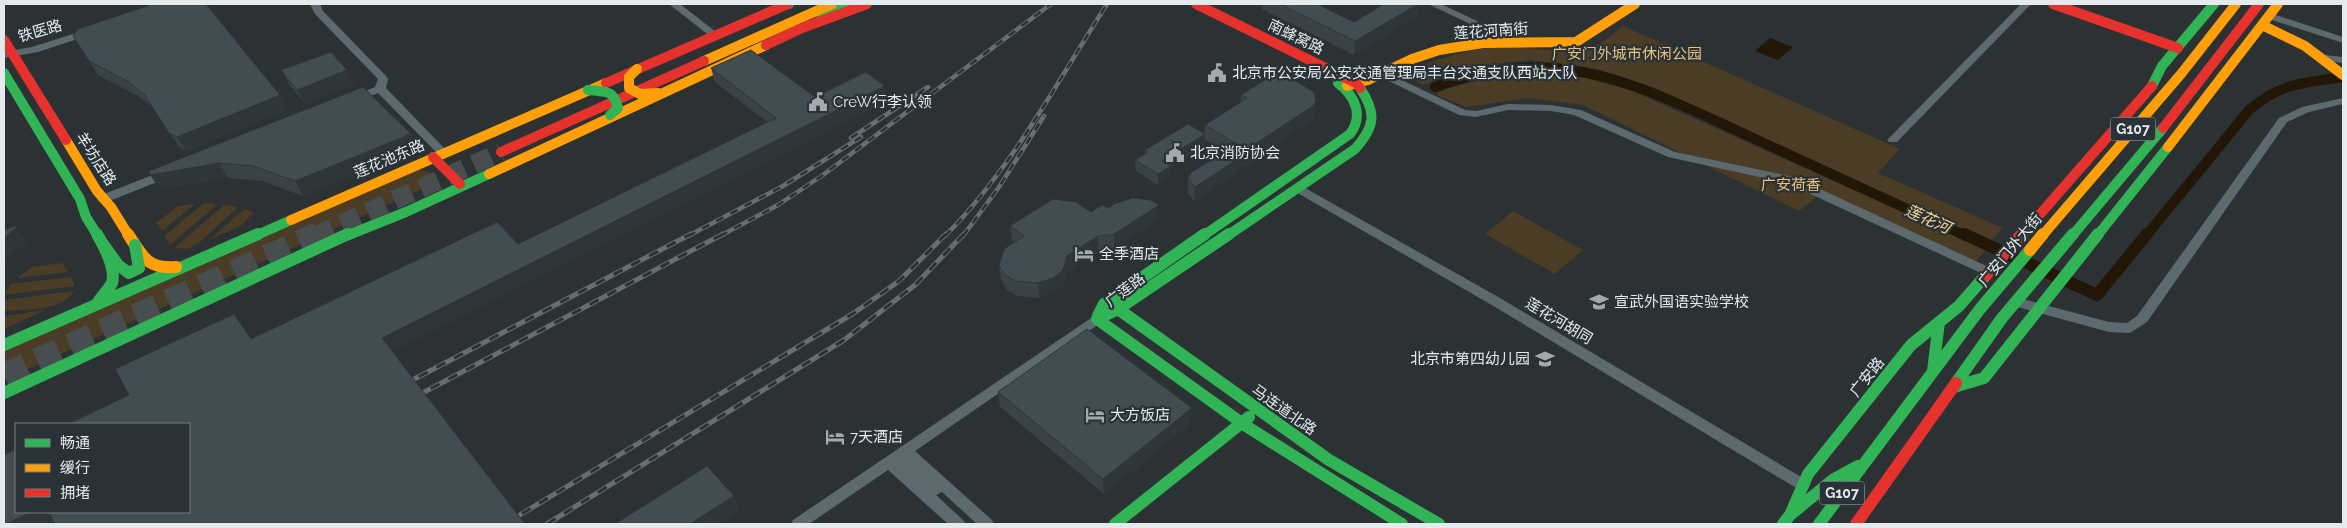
<svg xmlns="http://www.w3.org/2000/svg" width="2347" height="528" viewBox="0 0 2347 528" font-family="Raleway,'Noto Sans SC',sans-serif">
<rect width="100%" height="100%" fill="#2c3133"/>
<path fill="#4a3c25" d="M1623,26L1900,149L1878,173L2003,228L1990,242L1658,89L1598,69L1530,60L1466,67L1423,85L1404,73C1435,60 1464,49 1499,47C1527,45 1568,57 1594,46C1604,42 1614,32 1623,26Z
M1536,74L1586,78L1632,91L1986,249L1975,263L1823,192L1799,211L1583,105L1527,98L1466,107L1435,94C1468,80 1500,77 1536,74Z
M418,169L431,173L433,178L429,184L422,189L4,380V351L406,171Z
M204,203L218,204L170,245L164,236Z
M195,204L162,231L156,223L178,206Z
M224,205L238,207L199,243L187,249L174,248Z
M244,209L254,212L242,225L209,240Z
M1513,211L1583,250L1555,274L1485,234Z
M62,263L68,272L17,278L32,267Z
M71,277L75,286L4,295L11,284Z
M74,291C62,312 26,309 4,311V300Z
M45,310L7,328H4V316Z"/>
<path fill="#221706" d="M1770,38L1793,47L1778,60L1755,51Z"/>
<g fill="none" stroke-linecap="round" stroke-linejoin="round">
<path stroke="#221706" stroke-width="10" d="M1435,87C1474,73 1512,65 1554,68C1624,74 1689,109 1753,138C1824,171 1895,203 1966,236
M2146,236L2250,109C2283,82 2303,83 2343,77"/>
<path stroke="#221706" stroke-width="12" d="M1964,234L2097,295L2147,234"/>
<path stroke="#484d4f" stroke-width="19" stroke-dasharray="19 10" stroke-linecap="butt" d="M315,236L501,152"/>
<path stroke="#484d4f" stroke-width="24" stroke-dasharray="24 12" stroke-linecap="butt" d="M4,375L318,234"/>
<path fill="#5c696f" fill-rule="evenodd" d="M310,4H320L323,11L387,77L388,79L386,88L447,151L449,153L447,155H439L378,93L358,101H350L349,99L350,97L375,87L378,79L315,14Z
M669,4H680L720,35L719,37H711Z
M1428,4H1441L1511,37L1506,40L1502,39Z
M2021,4H2031L1897,142H1889L1887,140L1889,138Z
M2270,13L2343,37V43L2266,18L2265,16Z
M89,29L94,32L93,34L38,52L4,58V52L32,47Z
M2325,55L2343,57V63L2321,60L2320,58Z
M1372,66L1465,110L1476,111L1508,104L1551,105L1581,110L1675,152L1794,177L1993,269L1995,272L1989,276L1985,275L1787,183L1668,157L1574,115L1551,111L1508,110L1476,117L1459,115L1368,71V67Z
M2343,98V104L2309,112L2287,122L2147,322L2130,333L2109,332L2010,305L2009,302L2010,299L2015,297L2109,322L2127,323L2137,316L2279,118L2302,107Z
M168,169L174,173L172,176L107,202H99L97,199L99,196Z
M1298,184L1500,298L1808,481L1810,485L1808,489L1803,491L1798,489L1490,304L1294,191L1292,188Z
M1097,314L1102,316L1104,319L1102,322L915,451L992,520L994,524H977L942,492L936,495L963,520L966,524H948L888,470L809,524H791L793,520Z"/>
<path stroke="#30b455" stroke-width="10" d="M785,5L789,4
M821,19L852,4
M4,73L80,199L86,217L98,236
M2152,86L2162,66L2214,4
M255,236L291,220
M346,236L406,212L489,174
M1203,236L1350,134C1364,115 1355,96 1338,83
M1227,236L1355,149C1375,127 1377,113 1360,88
M2072,236L2163,128
M2097,236L2168,147"/>
<path stroke="#30b455" stroke-width="12" d="M97,234C104,246 116,269 112,283C109,289 102,296 98,302
M1118,309L1329,460L1439,524
M1098,316L1104,304L1205,234
M1097,319L1118,309L1229,234
M1097,319L1246,426L1402,524
M4,345L258,234
M1933,371L1939,322
M1956,383L2002,318L2073,234
M1954,387L1984,378L2098,234
M4,393L348,234
M1790,515L1834,479L1858,466
M1115,524L1249,417
M1783,524L1790,515L1808,474L1911,345L1959,306L1986,275
M1819,524L1980,309L2030,250"/>
<path stroke="#ff9f0a" stroke-width="10" d="M2262,25L2305,46L2343,75
M704,61L832,4
M1347,86L1368,80L1412,59L1439,50L1483,43L1576,42L1635,4
M66,140L97,191L111,207L129,236
M2168,147L2278,4
M489,174L766,45
M291,220L606,83
M2042,236L2181,74L2236,4"/>
<path stroke="#ff9f0a" stroke-width="12" d="M128,234C143,257 147,269 176,267
M2030,250L2043,234"/>
<path stroke="#e5322d" stroke-width="10" d="M1196,4L1356,83L1360,88
M2053,4L2178,48
M4,40L66,140
M766,45L802,28L867,4
M606,83L788,4
M2163,128L2259,4
M501,152L704,61
M433,157L460,184
M2021,236L2152,86"/>
<path stroke="#e5322d" stroke-width="12" d="M1986,275L2022,234
M1856,524L1956,383"/>
<g stroke="#676e73" stroke-width="4.5">
<path id="rail-far1" d="M851,138L928,87
M688,236L783,186L861,137
M720,236L778,205L823,175L1051,4
M945,236C1011,170 1057,82 1107,4
M963,236L999,187L1044,116"/>
</g>
<g stroke="#676e73" stroke-width="5">
<path id="rail" d="M401,386L691,234
M413,398L723,234
M505,524L854,313L899,281L946,234
M547,524L844,340L915,285L964,234"/>
</g>
<use href="#rail-far1" stroke="#293236" stroke-width="2.5" stroke-dasharray="8" stroke-linecap="butt"/>
<use href="#rail" stroke="#293236" stroke-width="3" stroke-dasharray="10" stroke-linecap="butt"/>
<path stroke="#30b455" stroke-width="10" d="M588,90C605,92 614,89 618,108L610,115"/>
<path stroke="#30b455" stroke-width="12" d="M103,244L118,265L129,273L139,268L135,245"/>
<path stroke="#ff9f0a" stroke-width="10" d="M637,69L629,77V88L640,94L658,93"/>
</g>
<path fill="#384247" d="M1262,4H1317L1354,22L1384,4H1420L1418,16L1354,55L1262,9Z
M89,61L288,110L186,151L179,147L153,107L138,96L98,75Z
M711,68L815,97L888,100L393,351L54,522L251,339L518,244L767,122L715,82Z
M281,70H347L355,84L305,104L289,84Z
M1241,95L1315,116L1312,120L1257,156V160L1194,202L1188,193V178L1225,152L1205,140V145L1171,167V177L1158,185L1136,171L1135,160L1145,154V150L1204,134L1205,125L1241,103Z
M411,134L418,148L303,196L262,181L228,178L160,189L149,171Z
M1159,205V220L1114,249L1099,251L1068,271L1064,285L1054,293L1039,298L1017,296L1006,289L1001,279L999,265L1014,242L1012,240L1010,226L1091,212L1108,208Z
M998,392L1191,423L1104,494L1000,407Z"/>
<path fill="#2e3639" d="M1418,4H1420L1418,16L1354,55L1355,41Z
M347,70L355,84L305,104L297,90Z
M885,86L888,100L391,352L382,338Z
M280,95L288,110L186,151L177,137Z
M1316,101L1315,116L1312,120L1257,156V160L1194,202L1195,187L1255,144Z
M411,134L418,148L303,196L295,181Z
M1205,134V145L1171,167V177L1158,185V174L1162,161Z
M219,163L228,178L160,189L150,175Z
M1159,205V220L1114,249V234Z
M15,226L28,242L4,262V238Z
M1098,236L1099,251L1068,271L1064,285L1054,293L1039,298L1038,283L1067,256Z
M1192,408L1191,423L1104,494L1103,479Z
M734,496L740,510L718,524H690Z
M31,512H53L60,519L49,524H6Z"/>
<path fill="#414d52" stroke="#2e3639" d="M153,4H206L280,95L177,137L169,133L144,94L129,82L89,61L73,36L78,29Z
M1280,4H1317L1354,22L1384,4H1418L1355,41Z
M751,50L815,97L866,72L885,86L382,338L525,524H55L49,512H189V424H68L129,395L115,369L234,314L251,339L497,222L518,244L776,118L711,68Z
M331,52L347,70L297,90L281,70Z
M1279,71L1314,92L1316,101L1313,106L1255,144L1258,146L1195,187L1188,178L1192,172L1237,144L1205,125L1247,98L1241,95Z
M363,87L411,134L295,181L253,166L219,163L150,175L149,171Z
M1188,124L1205,134L1162,161L1171,166L1158,174L1135,160L1148,152L1145,150Z
M1133,198L1151,200L1159,205L1114,234L1098,236L1067,256L1063,270L1053,278L1038,283L1015,281L1004,274L999,265L1004,249L1024,236L1010,226L1053,199L1076,202L1091,212L1102,205L1108,208L1116,203Z
M15,226L16,228L4,238V230Z
M1087,329L1192,408L1103,479L998,392Z
M16,449V512H31L6,524H4V455Z
M707,466L734,496L690,524H615Z"/>
<defs>
<g id="civic-bare" transform="scale(1.5)"><path d="M-.6-6.5H3V-4.5H.6V-3L4-1V1h2V6H-6V1h2V-1L-.6-3ZM-1.2 2.5V6h2.4V2.5Z" fill="#a4aaac" stroke="#293236" stroke-width="2.5" paint-order="stroke"/></g>
<g id="hotel-bare" transform="scale(1.5)"><path d="M-6-4.5h1.5V1H6V5H4.5V3h-9V5H-6ZM-4 0a1.8 1.8 0 1 1 3.6 0ZM.5 0V-2.5h3Q6-2.5 6 0Z" fill="#a4aaac" stroke="#293236" stroke-width="2.5" paint-order="stroke"/></g>
<g id="school-bare" transform="scale(1.5)"><path d="M0-5L7-2L0 1L-7-2ZM-4 1L0 2.5L4 1V4Q0 6-4 4Z" fill="#a4aaac" stroke="#293236" stroke-width="2.5" paint-order="stroke"/></g>
</defs>
<g fill-rule="evenodd">
<use href="#civic-bare" x="1217" y="73"/>
<use href="#civic-bare" x="818" y="102"/>
<use href="#civic-bare" x="1175" y="153"/>
<use href="#hotel-bare" x="1084" y="254"/>
<use href="#school-bare" x="1599" y="302"/>
<use href="#school-bare" x="1545" y="359"/>
<use href="#hotel-bare" x="1095" y="415"/>
<use href="#hotel-bare" x="835" y="437"/>
</g>
<g text-anchor="middle" dominant-baseline="central" stroke-width="4.5" stroke-linejoin="round" paint-order="stroke">
<g fill="#293236" stroke="#adb4b6" stroke-width="1">
<rect x="2110.5" y="117.5" width="45" height="23" rx="4"/>
<rect x="1819.5" y="481.5" width="45" height="23" rx="4"/>
</g>
<g font-size="14" font-weight="bold" fill="#e5ebed">
<text x="2133" y="129">G107</text>
<text x="1842" y="493">G107</text>
</g>
<g font-size="15" fill="#e5ebed" stroke="#293236">
<text transform="translate(40 31) rotate(-16)">铁医路</text>
<text transform="translate(1491 31) rotate(-4)">莲花河南街</text>
<text transform="translate(1296 37) rotate(26)">南蜂窝路</text>
<text transform="translate(96 159) rotate(57)">羊坊店路</text>
<text transform="translate(389 159) rotate(-23)">莲花池东路</text>
<text transform="translate(2010 250) rotate(-50)">广安门外大街</text>
<text transform="translate(1125 290) rotate(-37)">广莲路</text>
<text transform="translate(1559 321) rotate(31)">莲花河胡同</text>
<text transform="translate(1867 377) rotate(-51)">广安路</text>
<text transform="translate(1284 410) rotate(35)">马连道北路</text>
</g>
<g font-size="15" fill="#ebc17d" stroke="#293236">
<text x="1627" y="54">广安门外城市休闲公园</text>
<text x="1791" y="185">广安荷香</text>
</g>
<g font-size="15" fill="#e5ebed" stroke="#293236" text-anchor="start">
<text x="1232" y="73">北京市公安局公安交通管理局丰台交通支队西站大队</text>
<text x="833" y="102">CreW行李认领</text>
<text x="1190" y="153">北京消防协会</text>
<text x="1099" y="254">全季酒店</text>
<text x="1614" y="302">宣武外国语实验学校</text>
<text x="1530" y="359" text-anchor="end">北京市第四幼儿园</text>
<text x="1110" y="415">大方饭店</text>
<text x="850" y="437">7天酒店</text>
</g>
<g font-size="16" font-style="italic" fill="#fad08b" stroke="#293236">
<text transform="translate(1928 219) rotate(24)">莲花河</text>
</g>
</g>
<rect width="2347" height="528" fill="none" stroke="#e5ebed" stroke-width="10"/>
<rect x="15" y="423" width="175" height="90" fill="#293236" stroke="#747c7f"/>
<rect x="25" y="439" width="25" height="8" fill="#30b455" stroke="#747c7f"/>
<text x="60" y="448" font-size="15" fill="#e5ebed">畅通</text>
<rect x="25" y="464" width="25" height="8" fill="#ff9f0a" stroke="#747c7f"/>
<text x="60" y="473" font-size="15" fill="#e5ebed">缓行</text>
<rect x="25" y="489" width="25" height="8" fill="#e5322d" stroke="#747c7f"/>
<text x="60" y="498" font-size="15" fill="#e5ebed">拥堵</text>
</svg>
